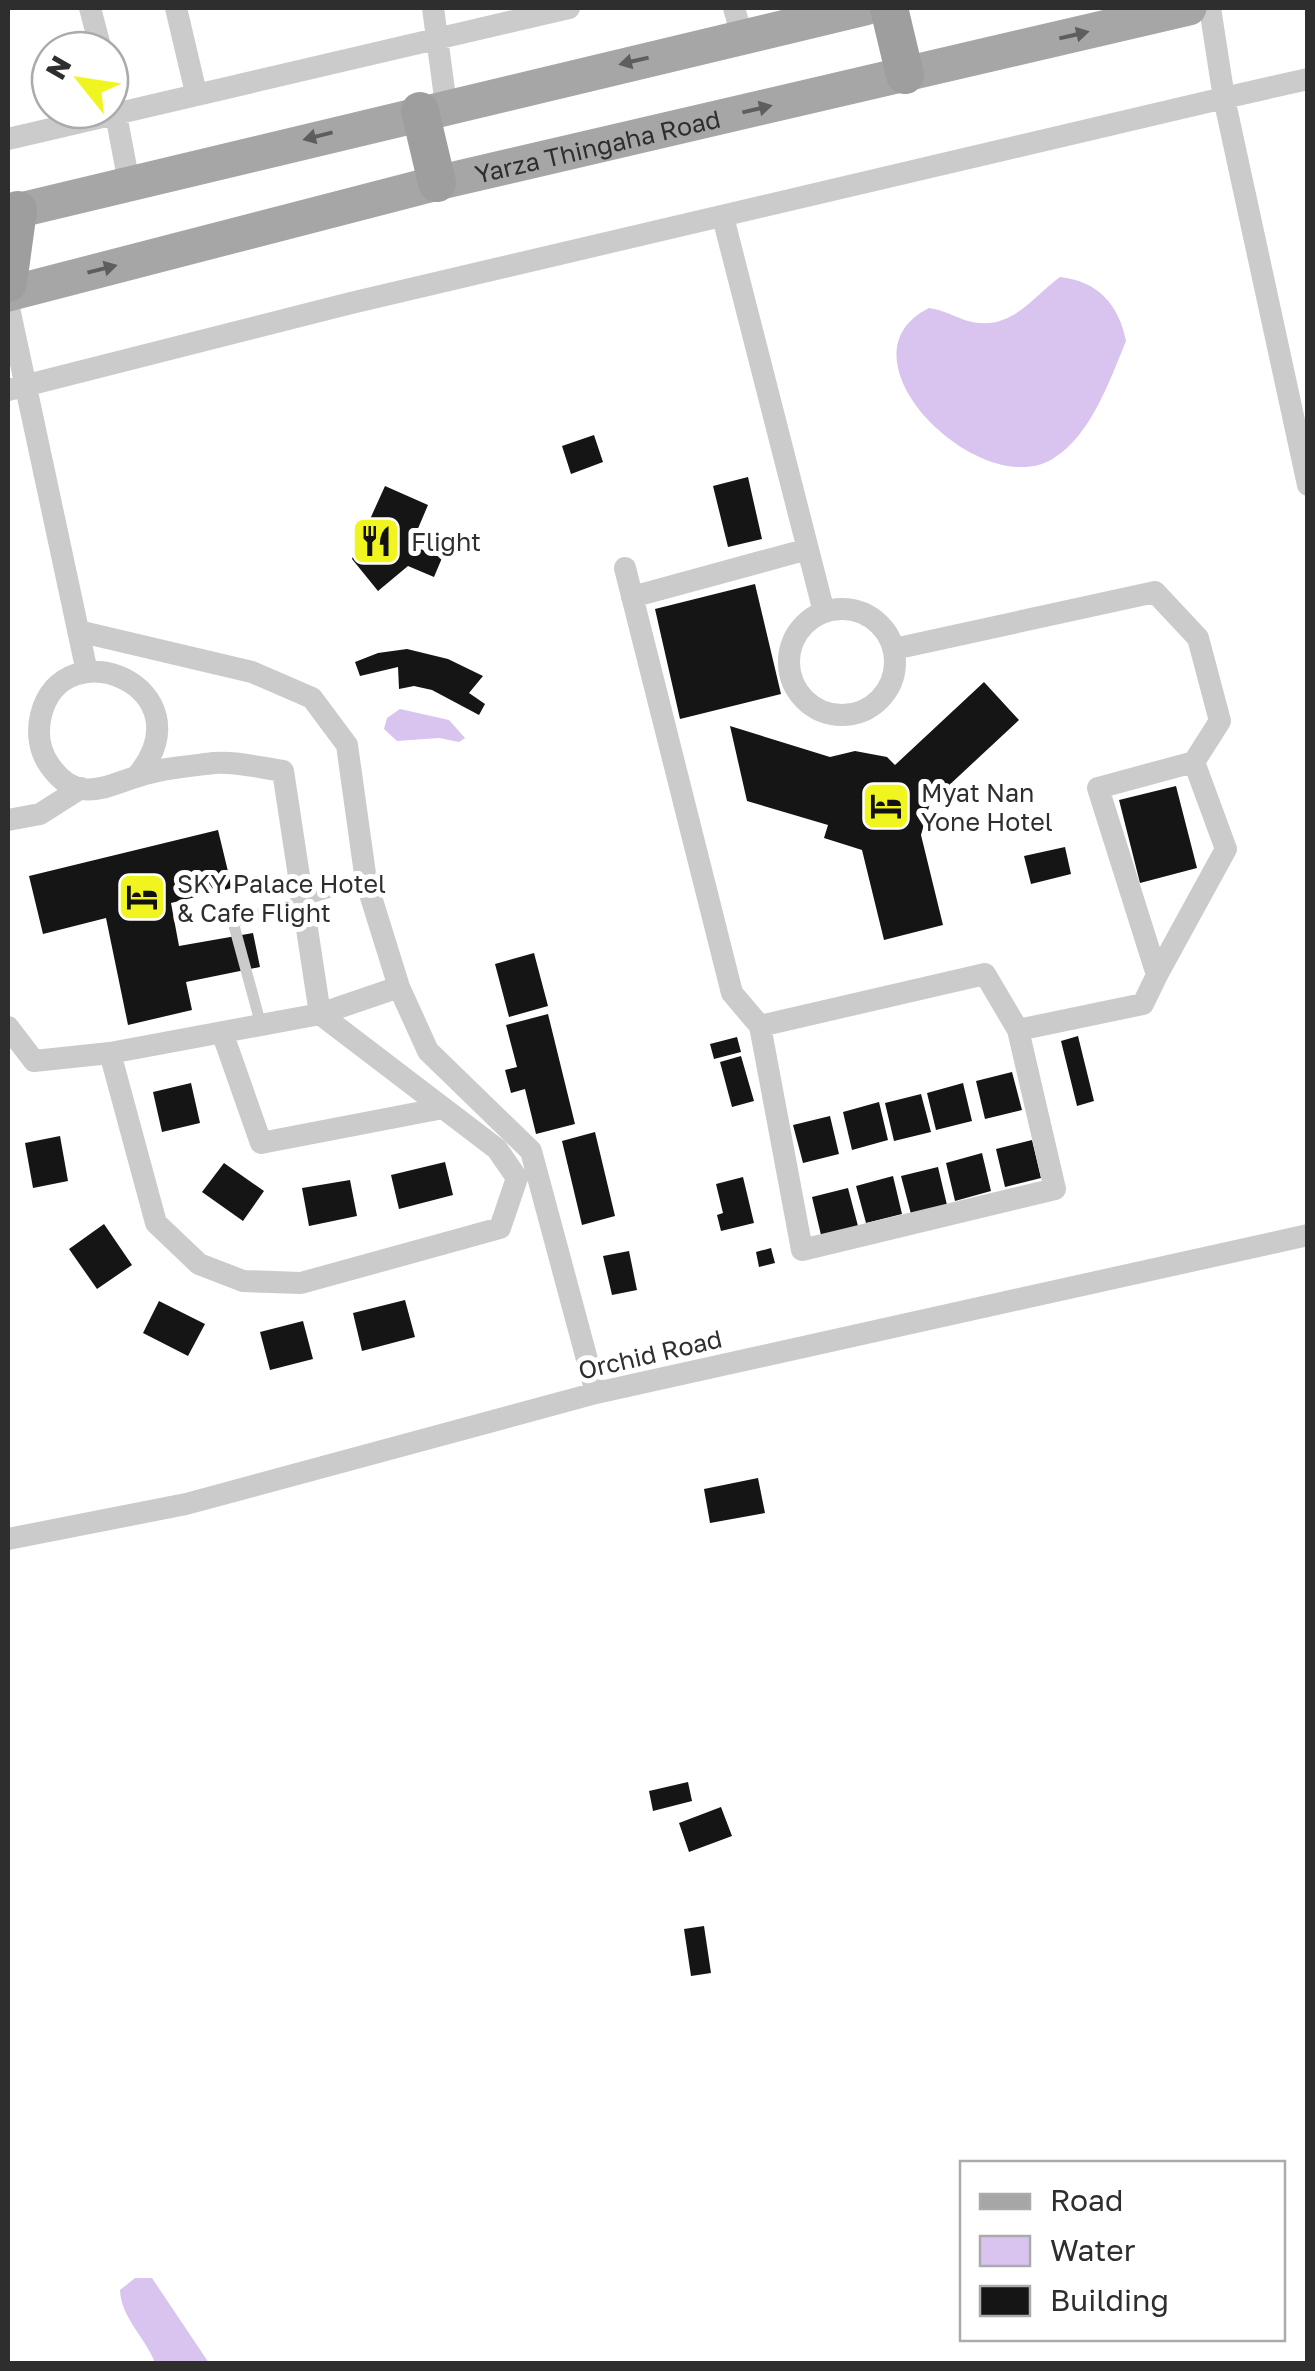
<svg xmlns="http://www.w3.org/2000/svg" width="1315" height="2371" viewBox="0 0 1315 2371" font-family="'Golos Text',sans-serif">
<rect width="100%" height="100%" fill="#fff"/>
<path fill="#d9c4ef" d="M1060,277C1098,281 1119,305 1126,341C1110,380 1091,435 1054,458C982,505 830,357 929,308C944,310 955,317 968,321C1011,332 1030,299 1060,277Z
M400,709L449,720L465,738L459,742L439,738L397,741L384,729L387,718Z
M135,2278H152L209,2363H155C146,2338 121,2318 120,2290Z"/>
<path fill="#151515" d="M594,435L603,462L571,474L562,446Z
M748,477L762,539L728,547L713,486Z
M385,486L428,505L411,545L442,558L434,577L408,566L378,591L352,559Z
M755,584L781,694L680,719L655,609Z
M407,649L448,659L483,676L469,693L485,704L479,715L432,690L414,686L399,689L398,667L360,676L355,662L378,653Z
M984,682L1019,720L930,803L921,835L943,925L884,940L862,850L824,838L828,825L747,801L730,726L830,757L855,751L887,757L895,765Z
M1176,786L1197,868L1140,883L1119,800Z
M218,830L232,888L171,903L179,946L253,933L260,967L186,982L192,1010L128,1025L106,918L43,934L29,876Z
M1065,847L1071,874L1031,884L1024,856Z
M534,953L548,1006L509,1017L495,964Z
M548,1014L575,1124L536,1134L525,1089L511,1093L505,1070L517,1067L506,1025Z
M1078,1036L1094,1101L1077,1106L1061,1041Z
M737,1037L741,1052L714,1059L710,1044Z
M741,1056L754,1101L732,1107L720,1062Z
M1012,1072L1022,1110L985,1119L976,1081Z
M191,1083L200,1123L162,1132L153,1092Z
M963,1083L972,1121L936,1130L927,1093Z
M921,1094L931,1132L894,1141L885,1103Z
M879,1102L888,1140L852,1150L843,1112Z
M830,1116L839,1154L803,1163L793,1125Z
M595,1132L615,1216L582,1225L562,1141Z
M60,1136L68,1181L33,1188L25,1143Z
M1032,1140L1041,1178L1005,1187L996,1149Z
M982,1153L991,1191L955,1201L946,1163Z
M445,1162L453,1195L399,1209L391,1175Z
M224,1163L264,1191L243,1221L202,1192Z
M938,1167L947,1205L911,1214L901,1176Z
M893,1176L902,1214L866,1223L856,1186Z
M743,1177L754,1223L721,1231L717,1215L723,1213L716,1184Z
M350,1180L357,1216L309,1226L302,1188Z
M848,1188L858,1226L821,1235L812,1197Z
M104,1224L132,1265L97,1289L69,1249Z
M771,1248L775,1263L759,1267L756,1252Z
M629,1251L637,1290L612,1295L603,1256Z
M405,1300L415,1337L362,1351L353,1313Z
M159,1301L205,1324L188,1356L143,1333Z
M303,1321L313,1359L270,1370L260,1332Z
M758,1478L765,1513L710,1523L704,1489Z
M688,1782L692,1801L653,1811L649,1791Z
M721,1807L732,1836L689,1852L679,1823Z
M704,1926L711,1973L691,1976L684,1929Z"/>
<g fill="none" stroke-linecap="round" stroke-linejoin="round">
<path stroke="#cbcbcb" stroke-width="11" d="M261,1025L233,922L366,881"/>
<path stroke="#cbcbcb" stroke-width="22" d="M90,8L101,50
M176,8L196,93
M433,8L446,105
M734,8L742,36
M1308,79L1224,98L1308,485
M110,83L129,183
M8,139L569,8
M723,217L824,612
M8,303L87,672
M8,390L351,303L1224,98L1210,8
M625,568L732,993L760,1026L802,1250L1055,1189L1018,1030L1143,1004L1157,975L1098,788L1194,762L1220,721L1198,638L1155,592L894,649
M632,597L808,549
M789 662a53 53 0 1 1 106 0a53 53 0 1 1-106 0Z
M78,631L252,672L312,698L347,745L366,881L399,987
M8,820L40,814L81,788
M1157,975L1226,849L1194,762
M320,1014L399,987L428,1051L531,1151L596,1393
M760,1026L985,974L1018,1030
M8,1027L34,1061L110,1053L320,1014L283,771C261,768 236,761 214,763C190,766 162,768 139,776C105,786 78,805 50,766C39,751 37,732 41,715C63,626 210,688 137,776
M222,1032L261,1143L443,1108
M110,1053L156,1223L199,1264L243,1281L301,1283L500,1228L517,1178L497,1149L320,1014
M8,1539L186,1504L596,1393L1308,1235"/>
<g stroke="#a6a6a6" stroke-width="35">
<path d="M8,213L865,8"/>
<path id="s1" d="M8,294L437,183L1189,8"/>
</g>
<path stroke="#9e9e9e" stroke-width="38" d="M889,8L905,75
M420,111L437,183
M8,283L18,210"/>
</g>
<defs><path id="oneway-solid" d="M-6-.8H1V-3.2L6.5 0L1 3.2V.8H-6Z" transform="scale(2.5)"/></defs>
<g fill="#5e5e5e">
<use href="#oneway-solid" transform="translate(1074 35) rotate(-13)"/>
<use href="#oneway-solid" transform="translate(634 61) rotate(167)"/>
<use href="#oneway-solid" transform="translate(757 109) rotate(-13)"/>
<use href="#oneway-solid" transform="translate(318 136) rotate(166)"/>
<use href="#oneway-solid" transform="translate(102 269) rotate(-14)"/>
</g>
<defs>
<g id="restaurant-square" transform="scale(2.5)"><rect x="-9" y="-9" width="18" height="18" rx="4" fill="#f0f51f" stroke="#fff"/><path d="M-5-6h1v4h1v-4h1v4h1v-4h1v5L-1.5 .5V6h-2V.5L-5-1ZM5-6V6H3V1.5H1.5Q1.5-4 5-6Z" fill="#111"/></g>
<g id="hotel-square" transform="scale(2.5)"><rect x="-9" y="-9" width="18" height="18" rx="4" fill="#f0f51f" stroke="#fff"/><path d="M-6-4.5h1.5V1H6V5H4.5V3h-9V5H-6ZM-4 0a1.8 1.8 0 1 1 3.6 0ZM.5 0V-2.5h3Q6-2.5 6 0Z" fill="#111"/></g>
</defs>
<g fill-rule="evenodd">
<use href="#restaurant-square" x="376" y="541"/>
<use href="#hotel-square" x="886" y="806"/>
<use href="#hotel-square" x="142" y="897"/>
</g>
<g text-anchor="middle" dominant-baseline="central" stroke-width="10" stroke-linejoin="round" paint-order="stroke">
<g font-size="25" fill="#2e2e2e" stroke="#fff">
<text stroke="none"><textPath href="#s1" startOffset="608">Yarza Thingaha Road</textPath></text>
<text transform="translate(650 1354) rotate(-13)">Orchid Road</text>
</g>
<g font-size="25" fill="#2e2e2e" stroke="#fff" text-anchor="start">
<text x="411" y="541">Flight</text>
<text x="921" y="792">Myat Nan<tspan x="921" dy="29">Yone Hotel</tspan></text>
<text x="177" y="883">SKY Palace Hotel<tspan x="177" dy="29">&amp; Cafe Flight</tspan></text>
</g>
</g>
<rect width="1315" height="2371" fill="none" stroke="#2e2e2e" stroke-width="20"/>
<rect x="960" y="2161" width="325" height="180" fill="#ffffff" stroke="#ababab" stroke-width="2.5"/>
<rect x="980" y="2194" width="50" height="15" fill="#a6a6a6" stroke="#ababab" stroke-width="2.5"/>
<text x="1050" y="2211" font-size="30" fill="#2e2e2e">Road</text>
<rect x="980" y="2236" width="50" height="30" fill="#d9c4ef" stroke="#ababab" stroke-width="2.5"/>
<text x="1050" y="2261" font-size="30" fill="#2e2e2e">Water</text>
<rect x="980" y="2286" width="50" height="30" fill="#151515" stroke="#ababab" stroke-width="2.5"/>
<text x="1050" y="2311" font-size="30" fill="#2e2e2e">Building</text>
<g transform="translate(80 80) rotate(300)"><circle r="48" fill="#ffffff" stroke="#ababab" stroke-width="2.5"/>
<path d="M0-8L18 38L0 25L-18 38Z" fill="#f0f51f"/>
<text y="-15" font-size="28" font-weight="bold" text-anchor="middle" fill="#2e2e2e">N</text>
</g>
</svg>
